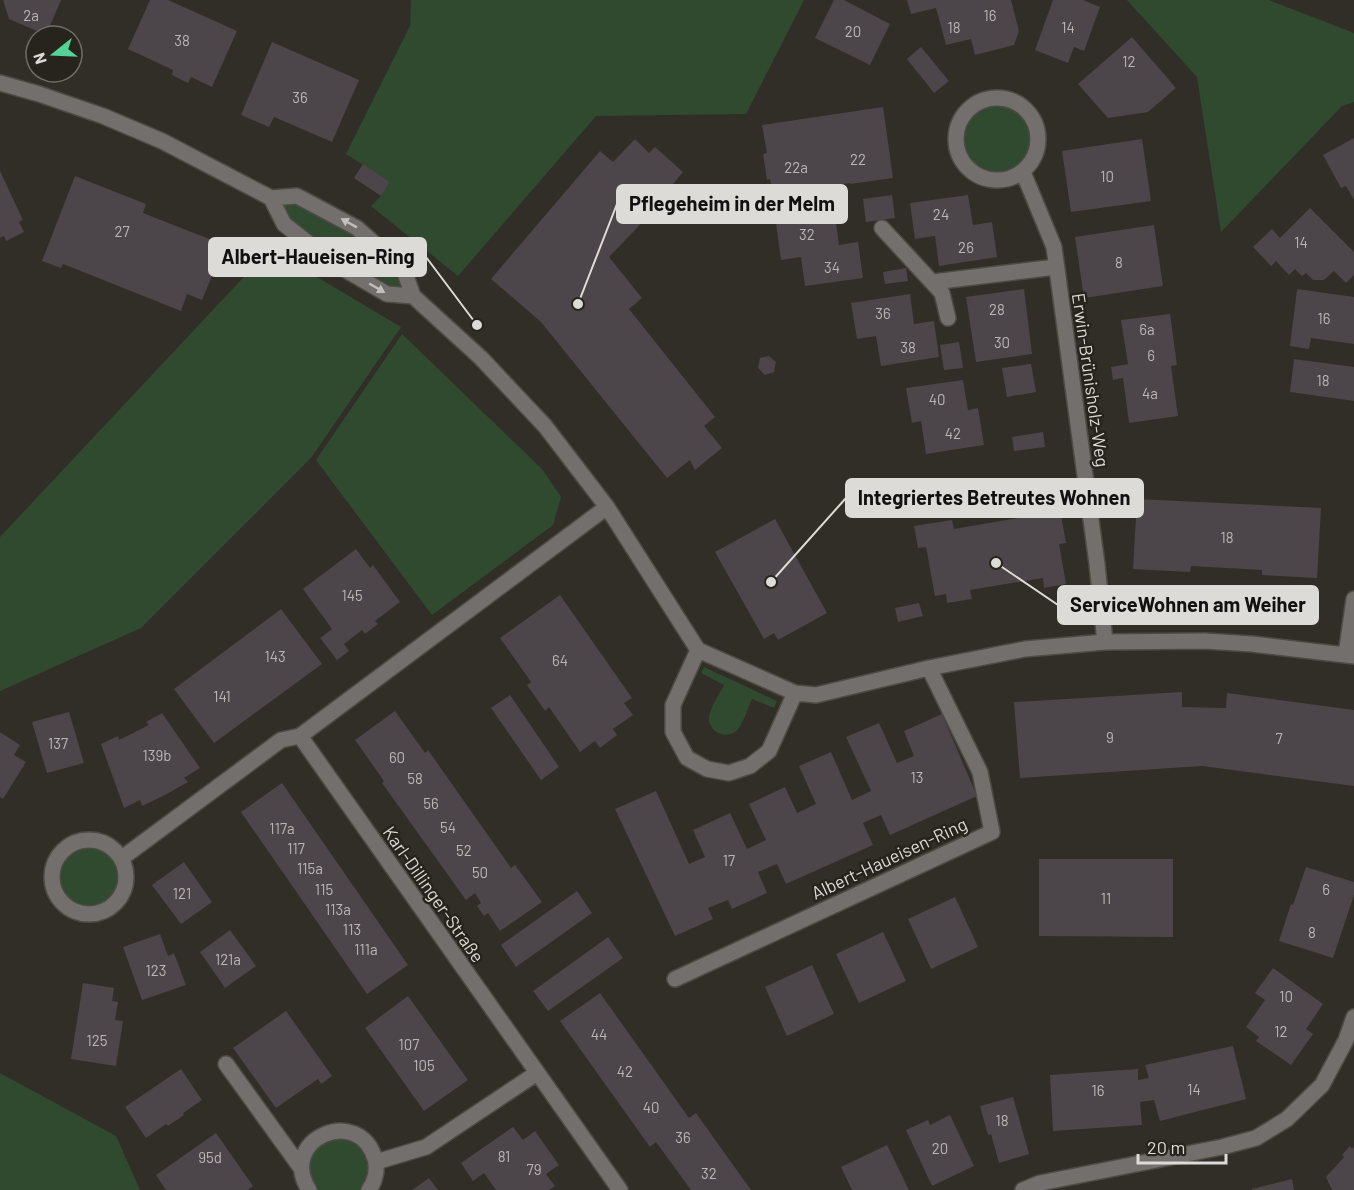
<svg xmlns="http://www.w3.org/2000/svg" width="1354" height="1190" viewBox="0 0 1354 1190" font-family="Barlow,sans-serif">
<rect width="100%" height="100%" fill="#312e27"/>
<path fill="#304a30" d="M411,0H804L746,114L596,116L458,276L371,206L381,196L390,182L346,154L410,26Z
M1127,0H1269L1354,33V102L1342,106L1221,232L1197,77Z
M956 139a41 41 0 1 1 82 0a41 41 0 1 1-82 0Z
M297,196L357,228L404,270L413,296L387,294L284,224L271,198Z
M270,249L401,327L311,458L141,628L0,691V537Z
M402,334L542,469L561,497L553,525L432,615L316,460Z
M704,667L777,701L774,708L752,699C748,707 744,722 738,729C730,740 710,734 709,720C708,711 720,693 724,685L701,673Z
M52 877a37 37 0 1 1 74 0a37 37 0 1 1-74 0Z
M0,1073L116,1136L140,1190H0Z
M342,1131L372,1150L369,1190H309L303,1156Z"/>
<path fill="#4c4549" d="M3,0H61L46,35L9,19Z
M150,0H168L237,31L212,87L191,77L188,83L172,75L173,70L128,49Z
M834,0H844L890,24L870,65L815,38Z
M907,0H1011L1019,31L1014,45L975,55L971,39L946,45L936,8L911,14Z
M1053,0H1083L1100,7L1084,51L1074,47L1068,63L1035,50Z
M1132,37L1176,88L1148,112L1108,118L1078,84Z
M272,42L359,80L332,142L274,117L269,127L241,115Z
M921,47L949,81L934,93L907,59Z
M883,107L893,178L850,184V183L811,188V189L773,196L770,179L767,180L763,154L767,153L762,125Z
M1354,138V200L1346,186L1341,188L1323,155Z
M635,139L649,153L655,147L683,172L636,229L609,257L642,298L629,309L715,417L704,426L722,448L695,470L690,460L667,478L541,322L491,279L600,151L613,162Z
M1142,139L1151,201L1071,212L1062,151Z
M363,164L390,182L381,196L354,178Z
M0,171L23,220L19,222L24,232L6,241L4,236L0,238Z
M75,176L146,204L143,213L237,250L230,267L225,265L222,274L214,271L202,300L187,294L181,311L63,264L61,268L42,261Z
M892,195L895,218L866,222L863,199Z
M968,195L973,225L992,222L997,257L939,266L935,236L915,239L910,203Z
M1310,208L1354,252V275L1346,283L1334,271L1324,280H1313L1306,273L1302,276L1295,269L1289,275L1276,261L1271,266L1253,247L1272,229L1280,238Z
M835,215L839,245L858,242L863,278L805,286L801,257L781,260L776,223Z
M1154,225L1163,286L1084,298L1075,237Z
M906,268L908,281L885,284L883,272Z
M1024,289L1032,354L976,362L966,297Z
M1297,289L1354,297V344L1311,338L1309,349L1290,346Z
M910,294L914,324L934,321L939,357L881,366L876,336L857,339L851,303Z
M1170,314L1177,365L1171,366L1178,416L1129,423L1123,378L1113,380L1111,367L1128,364L1121,320Z
M959,342L963,368L944,370L940,345Z
M769,356L776,362L774,372L765,375L758,368L760,358Z
M1294,359L1354,367V401L1290,392Z
M1031,364L1036,392L1007,397L1002,368Z
M963,380L968,410L978,408L984,445L926,454L921,421L912,423L906,388Z
M1043,432L1045,447L1014,451L1012,437Z
M1137,499L1321,508L1317,578L1262,575V570L1191,566L1190,572L1133,569Z
M1059,503L1066,543L1059,544L1066,584L1044,588L1043,578L970,590L972,599L947,603L946,594L935,596L926,547L918,548L914,526L952,520L954,529L1018,518L1016,510Z
M775,519L827,613L778,640L774,633L764,639L715,552Z
M356,549L370,568L373,565L400,602L375,621L378,624L365,634L362,630L344,644L349,651L337,660L320,638L332,629L303,589Z
M560,595L632,698L624,703L633,715L613,729L617,735L600,748L595,741L580,752L549,707L545,711L527,685L531,682L500,638Z
M919,603L923,616L898,622L895,608Z
M281,609L322,664L214,743L174,689Z
M1182,692V707L1226,708L1227,693L1354,710V786L1202,766L1020,778L1014,702Z
M510,695L559,767L541,780L491,708Z
M395,711L425,753L428,750L511,868L515,865L542,902L500,931L488,913L484,916L477,906L481,903L475,893L466,900L382,783L384,781L355,740Z
M69,712L84,763L47,773L32,722Z
M162,713L200,768L184,778L188,782L165,795L142,806L140,800L124,808L101,744L118,736L119,740L149,725L146,722Z
M942,714L977,796L890,835L881,815L863,823L873,845L786,884L777,864L758,872L767,893L732,909L728,900L708,908L713,919L675,936L615,809L656,791L689,864L705,857L693,830L730,813L747,849L766,840L749,804L785,787L797,813L816,804L799,766L831,752L852,800L871,791L846,737L879,723L897,763L914,756L904,731Z
M0,732L20,745L14,755L26,762L3,799L0,797Z
M282,783L408,965L367,994L241,812Z
M1039,859H1173V937L1039,936Z
M184,862L212,902L181,924L152,885Z
M1306,867L1354,882V895L1333,958L1279,941L1291,904L1293,905Z
M577,891L592,913L516,967L501,945Z
M955,897L978,947L931,969L908,919Z
M230,930L256,966L225,988L200,952Z
M883,932L906,981L859,1003L836,954Z
M160,934L168,956L174,953L186,985L142,1000L123,947Z
M608,937L623,958L548,1011L533,991Z
M812,965L834,1014L787,1036L765,987Z
M1273,968L1323,1004L1306,1029L1313,1034L1291,1065L1256,1041L1259,1037L1246,1027L1265,1000L1255,993Z
M83,983L114,988L112,1001L118,1002L115,1020L123,1021L116,1066L71,1059Z
M600,993L689,1118L696,1113L751,1190H691L656,1142L650,1147L560,1021Z
M408,996L468,1080L424,1111L365,1028Z
M286,1011L332,1076L321,1084L318,1079L276,1108L233,1048Z
M1233,1046L1246,1099L1160,1121L1154,1100L1140,1102L1142,1125L1053,1131L1050,1075L1138,1069V1080L1149,1078L1145,1065Z
M181,1069L202,1100L183,1113L184,1115L168,1126L166,1124L146,1138L125,1107Z
M1013,1097L1029,1154L999,1163L991,1134L988,1135L980,1106Z
M950,1115L974,1166L932,1186L906,1130L928,1120L930,1125Z
M513,1127L523,1140L535,1131L559,1165L546,1174L555,1186L549,1190H496L484,1173L473,1181L461,1163Z
M216,1133L253,1186L248,1190H166L156,1175Z
M887,1145L909,1190H852L841,1167Z
M1350,1146L1352,1149L1354,1147V1190H1332L1326,1177L1344,1157L1342,1155Z
M429,1178L438,1190H412Z
M1292,1179L1294,1190H1252V1189Z"/>
<g fill="none" stroke-linecap="round" stroke-linejoin="round">
<g stroke="#4d4a43" stroke-width="18">
<path id="minor" d="M0,83L39,94L103,116L162,141L271,198L297,196L357,228L404,270L413,296L481,358L545,426L607,507L698,650L795,693L816,695L929,668L1025,649L1105,642L1205,641L1252,644L1354,656
M956 139a41 41 0 1 1 82 0a41 41 0 1 1-82 0Z
M1023,172L1054,247L1097,564L1105,642
M271,198L284,224L332,262L387,294L413,296
M882,228L942,293L948,318
M933,282L1056,267
M607,507L300,736L620,1190
M698,650L673,705V732L687,758L707,769L729,773L750,766L769,751L795,693
M1346,654L1354,599
M52 877a37 37 0 1 1 74 0a37 37 0 1 1-74 0Z
M122,858L281,740L300,736
M675,979L992,832L980,772L929,668
M226,1064L301,1168
M376,1162L426,1147L537,1073
M309,1190C277,1139 359,1104 375,1159C378,1169 375,1182 369,1190
M1023,1190L1040,1183L1222,1147L1256,1138L1287,1119L1322,1085L1346,1040L1354,1017"/>
</g>
<use href="#minor" stroke="#736f6d" stroke-width="15"/>
</g>
<defs><path id="oneway-solid" d="M-6-.8H1V-3.2L6.5 0L1 3.2V.8H-6Z" transform="scale(1.5)"/></defs>
<g fill="#c2c0bc">
<use href="#oneway-solid" transform="translate(349 223) rotate(-151)"/>
<use href="#oneway-solid" transform="translate(377 288) rotate(30)"/>
</g>
<g text-anchor="middle" dominant-baseline="central" stroke-width="5" stroke-linejoin="round" paint-order="stroke">
<g font-size="15" fill="#b9b6b4">
<text x="31" y="15">2a</text>
<text x="990" y="15">16</text>
<text x="954" y="27">18</text>
<text x="1068" y="27">14</text>
<text x="853" y="31">20</text>
<text x="182" y="40">38</text>
<text x="1129" y="61">12</text>
<text x="300" y="97">36</text>
<text x="858" y="159">22</text>
<text x="796" y="167">22a</text>
<text x="1107" y="176">10</text>
<text x="941" y="214">24</text>
<text x="122" y="231">27</text>
<text x="807" y="234">32</text>
<text x="1301" y="242">14</text>
<text x="966" y="247">26</text>
<text x="1119" y="262">8</text>
<text x="832" y="267">34</text>
<text x="997" y="309">28</text>
<text x="883" y="313">36</text>
<text x="1324" y="318">16</text>
<text x="1147" y="329">6a</text>
<text x="1002" y="342">30</text>
<text x="908" y="347">38</text>
<text x="1151" y="355">6</text>
<text x="1323" y="380">18</text>
<text x="1150" y="393">4a</text>
<text x="937" y="399">40</text>
<text x="953" y="433">42</text>
<text x="1227" y="537">18</text>
<text x="352" y="595">145</text>
<text x="275" y="656">143</text>
<text x="560" y="660">64</text>
<text x="222" y="696">141</text>
<text x="1110" y="737">9</text>
<text x="1279" y="738">7</text>
<text x="58" y="743">137</text>
<text x="157" y="755">139b</text>
<text x="397" y="757">60</text>
<text x="917" y="777">13</text>
<text x="415" y="778">58</text>
<text x="431" y="803">56</text>
<text x="448" y="827">54</text>
<text x="282" y="828">117a</text>
<text x="296" y="848">117</text>
<text x="464" y="850">52</text>
<text x="729" y="860">17</text>
<text x="310" y="868">115a</text>
<text x="480" y="872">50</text>
<text x="324" y="889">115</text>
<text x="1326" y="889">6</text>
<text x="182" y="893">121</text>
<text x="1106" y="898">11</text>
<text x="338" y="909">113a</text>
<text x="352" y="929">113</text>
<text x="1312" y="932">8</text>
<text x="366" y="949">111a</text>
<text x="228" y="959">121a</text>
<text x="156" y="970">123</text>
<text x="1286" y="996">10</text>
<text x="1281" y="1031">12</text>
<text x="599" y="1034">44</text>
<text x="97" y="1040">125</text>
<text x="409" y="1044">107</text>
<text x="424" y="1065">105</text>
<text x="625" y="1071">42</text>
<text x="1194" y="1089">14</text>
<text x="1098" y="1090">16</text>
<text x="651" y="1107">40</text>
<text x="1002" y="1120">18</text>
<text x="683" y="1137">36</text>
<text x="940" y="1148">20</text>
<text x="504" y="1156">81</text>
<text x="210" y="1157">95d</text>
<text x="534" y="1169">79</text>
<text x="709" y="1173">32</text>
</g>
<g font-size="18" fill="#dddbd7" stroke="#27241e">
<text transform="translate(1091 380) rotate(82)">Erwin-Brünisholz-Weg</text>
<text transform="translate(889 858) rotate(-25)">Albert-Haueisen-Ring</text>
<text transform="translate(434 894) rotate(55)">Karl-Dillinger-Straße</text>
</g>
</g>
<path fill="none" stroke="#dddbd7" stroke-width="2" d="M578 304L617 204M477 325L426 257M771 582L846 498M996 563L1058 605"/>
<g fill="#dddbd7" stroke="#27241e" stroke-width="2">
<circle cx="578" cy="304" r="6"/>
<circle cx="477" cy="325" r="6"/>
<circle cx="771" cy="582" r="6"/>
<circle cx="996" cy="563" r="6"/>
</g>
<g fill="#dddbd7" stroke="#dddbd7" stroke-width="2">
<rect x="617" y="185" width="230" height="38" rx="6"/>
<rect x="209" y="238" width="217" height="38" rx="6"/>
<rect x="846" y="479" width="297" height="38" rx="6"/>
<rect x="1058" y="586" width="260" height="38" rx="6"/>
</g>
<g font-size="20" text-anchor="middle" font-weight="bold" fill="#111">
<text x="732" y="211">Pflegeheim in der Melm</text>
<text x="318" y="264">Albert-Haueisen-Ring</text>
<text x="994" y="505">Integriertes Betreutes Wohnen</text>
<text x="1188" y="612">ServiceWohnen am Weiher</text>
</g>
<g transform="translate(54 54) rotate(252)"><circle r="28" fill="#27241e" stroke="#706d68" stroke-width="1.5"/>
<path d="M0-4.5L10 22L0 15L-10 22Z" fill="#53d396"/>
<text y="-9" font-size="16" font-weight="bold" text-anchor="middle" fill="#dddbd7">N</text>
</g>
<path d="M1138 1154v9h88v-9" fill="none" stroke="#dddbd7" stroke-width="3"/>
<text x="1147" y="1154" font-size="18" fill="#dddbd7" stroke="#27241e" stroke-width="4.5" paint-order="stroke">20 m</text>
</svg>
